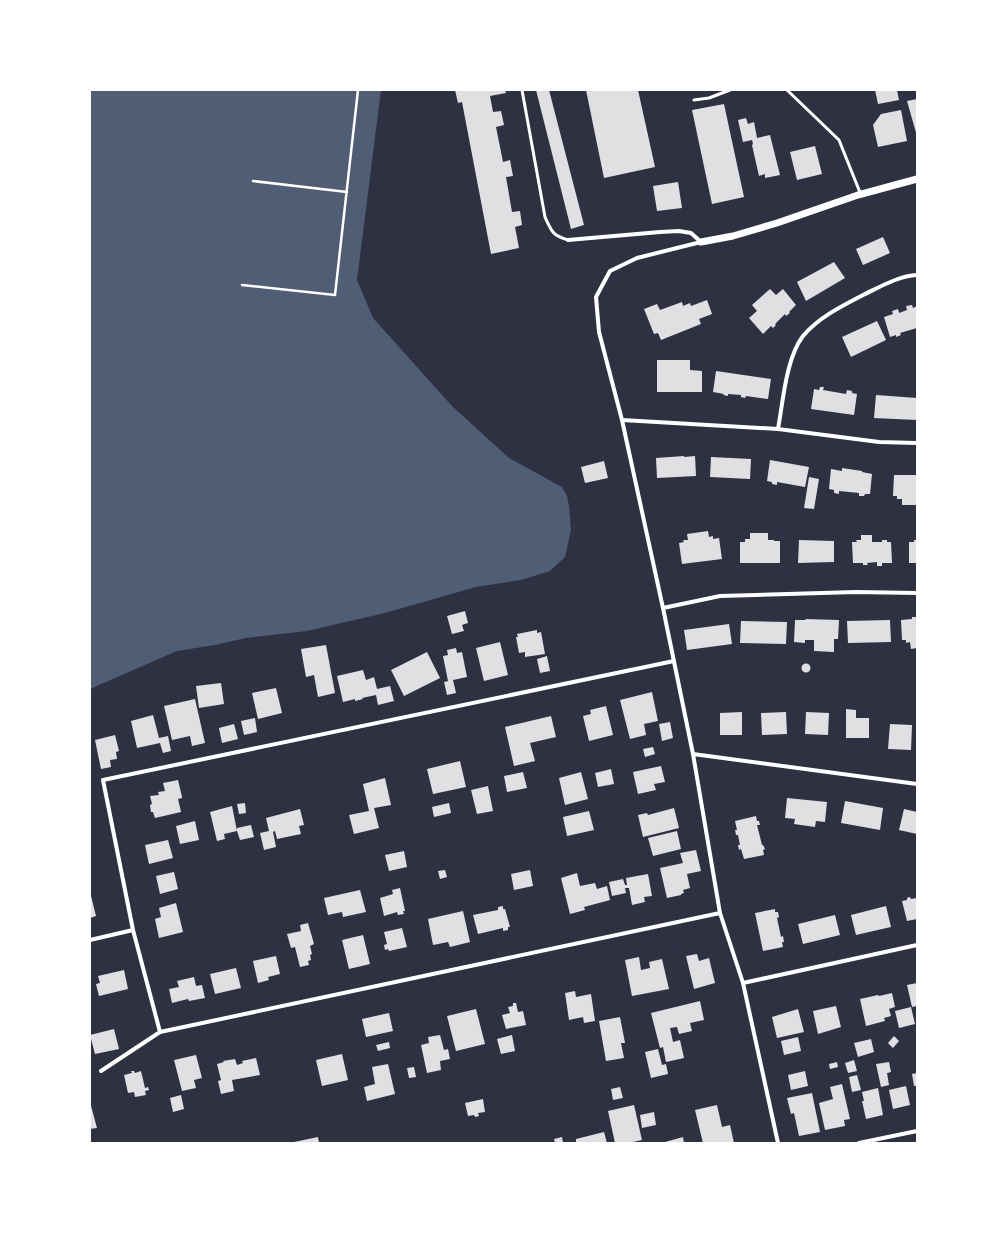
<svg xmlns="http://www.w3.org/2000/svg" width="1007" height="1233" viewBox="0 0 1007 1233" font-family="Raleway,sans-serif">
<rect width="100%" height="100%" fill="#2d3142"/>
<path fill="#4f5d75" d="M90,90H381L357,280L373,318L452,406L509,458L562,487L567,496L569,506L571,530L565,557L550,571L521,580L476,587L385,613L307,631L246,638L215,645L177,651L90,689Z"/>
<path fill="#e0e0e3" d="M455,90H505L506,93L490,96L493,112L501,111L504,125L496,127L503,162L510,160L513,176L506,177L512,212L520,211L522,225L515,227L519,248L491,254L462,102L458,103Z
M536,90H549L584,225L571,229Z
M586,90H638L655,167L604,178Z
M875,90H897L899,100L878,104Z
M917,99V136L907,101Z
M724,104L744,197L712,204L692,110Z
M901,110L907,141L878,147L873,125L881,114Z
M746,118L748,124L754,122L757,138L770,135L780,175L765,178V174L759,176L752,145L753,144L752,140L743,142L738,120Z
M815,146L822,174L797,180L790,152Z
M678,182L682,208L657,211L653,186Z
M883,237L890,253L863,265L856,249Z
M834,262L845,278L806,301L797,282Z
M770,289L776,295L783,289L796,305L789,312L790,313L786,316L785,314L775,324L776,325L773,328L771,326L763,334L749,318L757,311L752,305Z
M707,300L712,314L699,319L701,324L661,340L658,333L654,334L644,309L657,304L660,310L682,302L683,306L690,303L691,306Z
M912,305L913,308L917,306V328L900,333L901,335L896,337V335L890,337L884,317L893,314L892,311L898,309L899,313L907,310L906,306Z
M877,321L886,340L851,357L842,337Z
M657,360H690V370L702,371V392H657Z
M716,371L771,379L768,399L746,396L745,398L741,397V395L728,394V396L723,395L724,394L713,392Z
M820,387H824L823,390L846,394L847,390L852,391V393L857,394L854,415L811,409L814,389L819,390Z
M876,395L917,398V420L874,418Z
M684,456V457L695,456L696,476L657,478L656,458Z
M711,457L751,459L750,479L710,477Z
M770,460L809,467L805,487L777,482V485L772,484V482L767,481Z
M604,461L608,478L585,483L581,467Z
M842,468L862,471V472L872,474L870,494H865L864,496H859V493L839,491V494L834,493V490L829,489L831,469L842,471Z
M894,475H917V505H902V499H897V496H893Z
M809,477L819,479L814,509L804,508Z
M708,531L709,537L713,536V539L719,538L722,559L682,564L679,543L684,542L683,540H688L687,534Z
M750,533H768V540H774V541H780V563H740V542H745V539H750Z
M861,535H872V542H882V540H887V542H891L892,563H882V566H877V562L867,563L868,565H863V563H853L852,542H857L856,540H861Z
M799,540L834,541V562L798,563Z
M914,540H917V563H909V542H914Z
M465,611L468,623L462,625L464,631L452,634L447,616Z
M912,617H916V619H917V648L911,649L910,642L906,643V640H902L901,620L912,619Z
M805,619L839,620L838,639H834V652L814,651V640H805V643L794,642L795,620H806Z
M890,620L891,642L848,643L847,621Z
M741,621L787,622L786,644L740,643Z
M729,624L732,644L687,650L684,630Z
M537,630V633L541,632L545,654L525,657V652L519,653L516,637H518L517,634Z
M500,642L508,675L484,681L476,648Z
M326,645L335,693L318,697L314,675L306,677L301,649Z
M456,648L457,653L462,652L467,677L453,680L456,693L447,695L444,682L448,681L443,656L448,655L447,650Z
M427,652L440,678L404,696L391,670Z
M547,656L550,671L540,673L537,659Z
M801.5 668a4.5 4.5 0 1 1 9 0a4.5 4.5 0 1 1-9 0Z
M363,670L366,680L374,677L377,689L390,686L394,701L378,705L376,695L362,698L363,699L355,701V699L343,702L337,676Z
M221,683L224,704L199,708L196,686Z
M276,688L282,713L258,719L252,693Z
M652,692L658,721L644,724L646,735L630,739L620,700Z
M195,699L205,743L192,746L190,736L172,740L164,706Z
M606,706L613,735L589,741L583,716L591,714L590,710Z
M846,709L856,710V718H869V738H846Z
M742,712V735H720V713Z
M786,712L787,734L762,735L761,713Z
M806,712L829,713L828,735L805,734Z
M153,715L159,738L168,736L171,751L163,753L160,743L137,748L131,721Z
M551,716L556,737L530,743L535,761L514,766L505,727Z
M255,718L257,732L244,735L241,721Z
M670,722L673,738L662,741L659,724Z
M234,724L238,739L222,743L219,728Z
M890,724L912,725L911,750L888,749Z
M115,735L119,751L116,752L117,759L110,760L111,767L101,769L95,740Z
M653,747L655,754L645,757L643,749Z
M460,761L466,787L433,794L427,769Z
M661,766L665,782L654,784L656,790L638,794L633,772Z
M611,769L614,784L598,787L595,773Z
M523,772L527,788L507,792L504,776Z
M581,772L588,799L565,805L559,778Z
M385,778L391,805L374,808L379,828L354,834L349,815L369,811L363,784Z
M178,780L182,797V798L178,799L181,812L155,818L153,812H151L150,805L152,804L150,796L159,795L158,792L165,791L163,783Z
M488,786L493,811L477,814L471,790Z
M787,798L827,802L825,822L816,821L815,827L794,824L795,819L785,818Z
M845,801L883,808L880,830L841,823Z
M245,803L246,813L239,814L237,804Z
M449,803L451,813L434,817L432,807Z
M232,806L237,831V828L251,825L254,837L240,840L237,831L224,834L225,839L217,841L210,812Z
M674,808L679,828L643,837L638,815L647,813L648,815Z
M300,809L304,825L299,826L301,834L277,839L275,831L273,832L276,847L264,850L260,833L269,831L266,818Z
M904,809L917,812V834L899,830Z
M589,811L594,830L567,836L563,817Z
M756,816L757,821H759L760,825H757L762,845H763L765,849L763,850L764,855L744,859L741,849L739,850L738,845H740L738,835H736L735,830H737L735,821Z
M195,821L199,840L180,844L176,826Z
M677,831L681,849L653,856L648,838Z
M168,840L173,858L149,864L145,845Z
M696,850L701,871L687,874L690,888L683,890L684,893L681,894V895L667,898L660,868L683,863L680,853Z
M404,851L407,867L389,871L385,855Z
M445,870L447,877L440,879L438,871Z
M530,870L533,886L514,890L511,874Z
M174,872L178,889L160,894L156,876Z
M577,873L580,886L595,883L597,889L607,886L610,900L584,907L585,910L570,914L561,878Z
M648,874L652,896L644,897L645,902L632,905L629,888H625L626,893L612,896L609,882L623,879L625,885H627L626,878Z
M400,888L405,911H403L404,914L398,915L397,912L384,916L380,898L393,894L392,890Z
M360,890L366,912L343,917L342,912L328,915L324,898Z
M90,892L96,916L90,918Z
M910,897L911,899L917,898V919L907,921L902,901L907,900V898Z
M176,903L183,932L159,938L155,919L161,917L159,908Z
M503,906V909H505L510,927H508V930L503,931V928L478,934L473,915L498,910V907Z
M886,906L891,927L856,935L851,915Z
M775,909V912H778L779,917L777,918L781,937L783,936L784,942H782L783,947L763,951L755,913Z
M463,911L470,942L450,947L448,942L433,945L428,919Z
M835,915L840,935L803,944L798,924Z
M308,923L314,944L310,946L312,954L310,955L311,960L308,961L309,965L300,967L295,947L291,948L287,934L301,931L300,925Z
M402,928L407,947L389,951L388,949L385,950L384,945L387,944L384,932Z
M363,935L370,964L349,969L342,940Z
M697,954L699,961L709,958L715,983L694,989L686,956Z
M276,956L280,974L268,977L269,980L258,983L253,961Z
M639,957L641,970L650,968L649,962L662,959L669,989L632,996L625,960Z
M236,968L241,988L215,994L210,974Z
M124,970L128,989L99,996L96,984L100,983L98,976Z
M194,977L196,986L202,985L205,998L189,1001L188,999L172,1003L169,989L179,987L177,981Z
M917,983V1006L912,1007L907,985Z
M575,991L576,997L591,994L595,1021L584,1023L583,1017L569,1020L565,993Z
M892,993L895,1007L889,1009L891,1016L884,1018L885,1021L866,1026L860,999L878,995L879,996Z
M700,1001L704,1020L690,1023L692,1031L679,1034L677,1027L670,1028L673,1042L680,1040L684,1058L666,1062L663,1047L660,1048L651,1013Z
M513,1003H516L518,1012L523,1011L526,1025L506,1029L502,1015L510,1013L508,1007L513,1006Z
M836,1006L841,1027L818,1034L813,1011Z
M911,1007L915,1024L899,1028L895,1011Z
M476,1009L485,1044L456,1051L447,1016Z
M798,1009L804,1032L777,1038L772,1017Z
M389,1013L393,1031L366,1037L362,1019Z
M620,1017L625,1043H621L624,1058L606,1061L599,1021Z
M114,1029L119,1049L95,1054L90,1035Z
M440,1035L444,1050L448,1049L450,1059L440,1061L441,1070L427,1073L421,1045L429,1043L428,1037Z
M512,1035L515,1051L501,1054L497,1039Z
M894,1036L899,1041L893,1048L888,1043Z
M798,1037L801,1051L784,1055L781,1041Z
M871,1039L874,1052L858,1057L854,1043Z
M389,1042L390,1048L378,1051L376,1045Z
M658,1049L662,1065L666,1064L668,1074L651,1078L645,1052Z
M342,1054L348,1080L322,1086L316,1060Z
M196,1055L202,1078L194,1080L196,1088L182,1091L174,1060Z
M256,1058L260,1075L232,1080L234,1091L221,1094L218,1081L221,1080L217,1064L224,1062L223,1061L235,1059L237,1065L243,1063L242,1061Z
M854,1060L857,1071L848,1073L845,1063Z
M837,1062L838,1067L830,1069L829,1064Z
M889,1062L891,1072L887,1073L889,1085L881,1087L876,1064Z
M388,1064L395,1094L367,1101L364,1087L375,1084L372,1067Z
M414,1067L416,1077L409,1078L407,1068Z
M131,1071H134L135,1073L141,1071L145,1088L148,1087L149,1090L145,1091L146,1095L135,1097L134,1092L128,1093L124,1075L132,1073Z
M805,1071L808,1086L791,1090L788,1075Z
M917,1073V1086H914L912,1074Z
M857,1075L861,1090L852,1092L849,1077Z
M842,1084L850,1119L844,1120L845,1126L825,1130L819,1103L833,1099L830,1087Z
M906,1086L910,1105L893,1109L889,1090Z
M620,1087L623,1098L613,1100L611,1089Z
M878,1088L883,1115L866,1119L862,1101H864L862,1092Z
M812,1093L820,1132L799,1136L794,1113L791,1114L787,1098Z
M181,1095L184,1109L173,1112L170,1098Z
M483,1099L485,1112L478,1113L479,1116L475,1117L474,1115L468,1116L465,1103Z
M90,1102L97,1128L90,1129Z
M634,1105L642,1140L628,1143H615L608,1111Z
M717,1105L722,1127L730,1125L734,1143H703L695,1110Z
M654,1112L656,1125L642,1128L640,1115Z
M604,1132L607,1143H576V1139Z
M318,1137L319,1143H294V1142Z
M562,1137L563,1143H555L554,1139Z
M683,1137L684,1143H665V1142Z"/>
<g fill="none" stroke-linecap="round" stroke-linejoin="round">
<path stroke="#fff" stroke-width="2.5" d="M253,181L347,192
M242,285L335,295L358,90"/>
<path stroke="#fff" stroke-width="3" d="M522,90L545,217C552,232 552,235 568,240
M787,90L839,140L861,195
M694,100L709,98L730,90"/>
<path stroke="#fff" stroke-width="4" d="M568,240L660,232L679,231L691,233L701,242
M701,242L637,258L610,271L596,297L599,332L622,420L663,608L693,754L720,913L743,983L778,1143
M622,420L778,429L879,442L917,443
M778,429C783,402 786,358 803,336C819,317 842,306 863,295C880,287 898,276 917,275
M663,608L720,596L856,592L917,593
M693,754L917,784
M90,940L133,930
M743,983L917,945
M160,1032L133,930L103,780L674,661
M101,1071L160,1032L720,913
M859,1143L917,1131"/>
<path stroke="#fff" stroke-width="7" d="M701,242L733,236L777,223L858,195L917,179"/>
</g>
<rect width="1007" height="1233" fill="none" stroke="#ffffff" stroke-width="182"/>
</svg>
